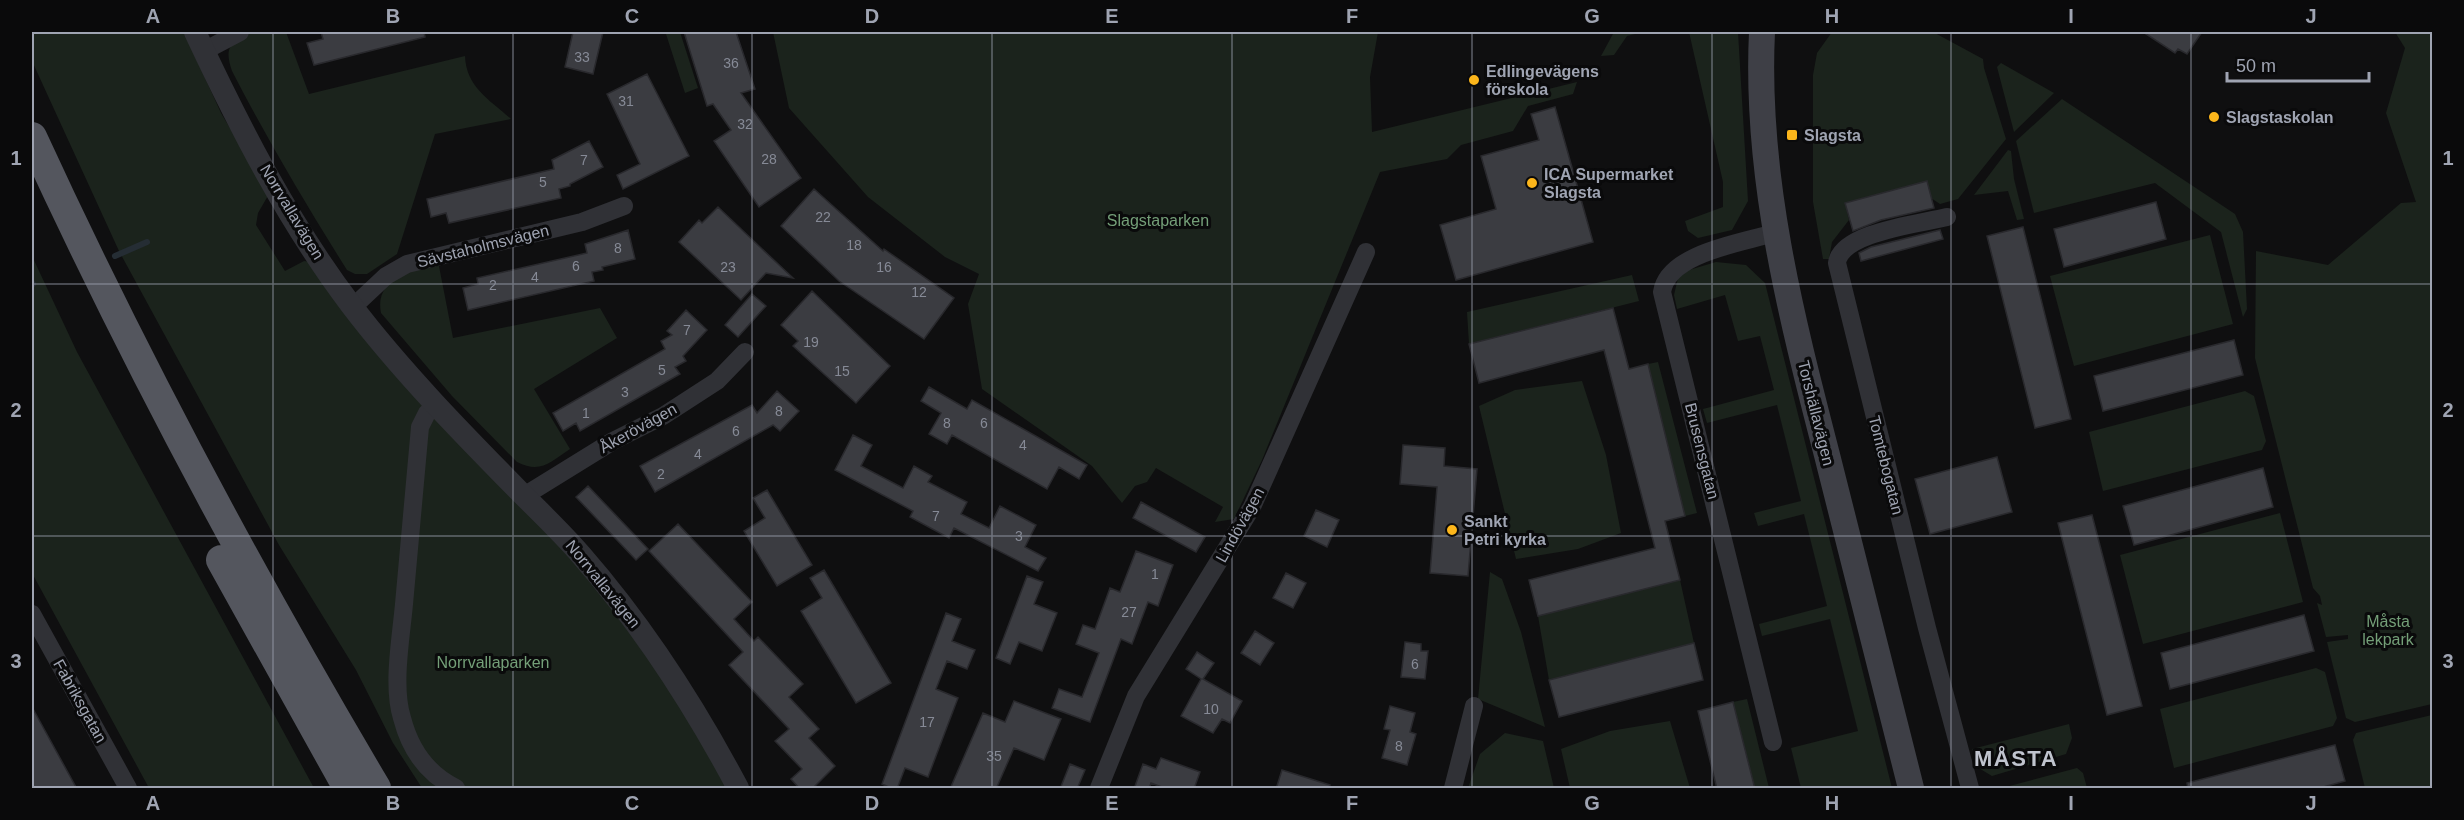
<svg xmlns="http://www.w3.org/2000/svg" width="2464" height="820" viewBox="0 0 2464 820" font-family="Helvetica,sans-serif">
<rect width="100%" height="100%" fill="#0f0f10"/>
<path fill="#1b231c" d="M32,32H184L221,113L269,194L258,213L256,225L285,271L304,261L312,262L601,594L664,679L729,788H422L393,743L356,670L279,545L119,251L32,61Z
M254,32H286L309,94L465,56C466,87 490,100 511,119L435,134L397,254L367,274H355L347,270C306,205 267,139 232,71C223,45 232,42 254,32Z
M680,32L698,88L685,93L666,34Z
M773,32H1378L1370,77L1372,132L1577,82L1573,94L1528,106L1513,131L1461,145L1447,159L1380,172L1262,460L1234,519L1215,522L1223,507L1156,468L1147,482L1135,486L1122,503L1092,466L982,389L968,304L979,274L945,257L868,197L789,108Z
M1614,32H1643L1627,36L1614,55L1601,56Z
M1689,32H1738L1748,201L1732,230L1698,238L1688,231L1685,221L1723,207V182Z
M1832,32H1933L1983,59L1984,68L2006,139L1958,199L1940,204L1931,198L1927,181L1845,203L1849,220L1832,242L1829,259H1823L1813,202V75L1817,53Z
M2395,32H2432V704L2355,722L2346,718L2327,642L2348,639V635L2326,637L2317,603L2322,605L2320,596L2313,588L2255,358L2256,251L2328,265L2401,203L2416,202L2386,113L2405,48Z
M2001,63L2054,93L2014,132L1997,67Z
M2062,99L2235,214L2243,232L2247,309L2243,317L2221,232L2155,183L2034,213L2016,141Z
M2008,150L2011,151L2014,179L2024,219L2017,220L2008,191L1974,195Z
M2210,235L2233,324L2074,366L2050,276Z
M32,256L77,352L314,788H149L32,573Z
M438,261L453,338L600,308L617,338L534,389L570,449C550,462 541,474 517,462L452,396L381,313C374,279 412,268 438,261Z
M1716,262L1746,265L1765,283L1892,788H1801L1791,748L1858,731L1830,619L1762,636L1759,624L1827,606L1804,514L1758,526L1754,513L1801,501L1777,405L1707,423L1703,409L1774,390L1760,336L1738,341L1725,295L1677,309L1674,295L1678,278L1689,270Z
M1632,275L1639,301L1469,344L1467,312Z
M1658,362L1697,513L1685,516L1648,364Z
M1582,381L1606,455L1621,533L1578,549L1516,559L1479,406L1515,390Z
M2245,391L2254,396L2266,441L2262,450L2103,491L2089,432Z
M2280,513L2303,602L2143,644L2120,555Z
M1490,572L1502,579L1521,632L1545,727L1478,699Z
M1680,580L1694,643L1549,680L1538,616Z
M2316,668L2325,672L2337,718L2333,726L2174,768L2160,709Z
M1747,699L1769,788H1755L1733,702Z
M2432,715V788H2365L2353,740L2356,733Z
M1670,721L1690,788H1570L1561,749L1610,731Z
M2069,724L2072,738L2066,754L1992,776L1977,767L1972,749Z
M1505,733L1543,741L1554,788H1468L1480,754Z
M2077,768L2083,773L2087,788H2002Z"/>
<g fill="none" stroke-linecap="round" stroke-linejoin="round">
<path stroke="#252d34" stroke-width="6" d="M115,256L147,242
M32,284H33"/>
</g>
<path fill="#3b3c41" stroke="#29292d" stroke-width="1.5" d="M321,32H424L425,37L314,65L307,43L323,39Z
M573,32H603L593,74L565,67Z
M684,32H736L755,89L741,93L801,178L759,207L714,141L731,130L713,104L707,106Z
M2143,32H2202L2187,54L2178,49L2175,53Z
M647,74L689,156L623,189L617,175L640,164L607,94Z
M1555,107L1593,242L1456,280L1440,225L1496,209L1481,156L1539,140L1531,114Z
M589,141L603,167L570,184V186L559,189L561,198L449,223L446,213L431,217L427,199L554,169L552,160Z
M1927,181L1934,208L1881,220L1853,231L1845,203Z
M814,189L883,251L884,249L954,298L924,339L839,281L781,226Z
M2156,202L2166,239L2064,267L2054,229Z
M718,207L760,247L793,278L766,273L741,300L679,242L699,220L702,223Z
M2023,227L2071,419L2035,428L1987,236Z
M628,230L635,259L602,267L603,270L592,272L594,281L468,310L463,288L478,284L477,278L587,253L585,244Z
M1940,230L1943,239L1861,261L1859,253L1871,247Z
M812,291L890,366L856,403L793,346L798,341L781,325Z
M752,294L766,306L738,337L725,325Z
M1613,308L1629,369L1648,364L1685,516L1665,521L1680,580L1538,616L1529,580L1655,548L1604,350L1479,383L1469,344Z
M686,310L707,330L683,356L686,361L675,367L680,374L580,431L576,423L563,431L553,413L665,349L661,341L672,335L667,331Z
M2234,340L2243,375L2103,411L2094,376Z
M929,387L967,409L972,400L1087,465L1079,479L1059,467L1047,489L952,435L947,444L929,434L941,413L921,401Z
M777,391L799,411L780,431L773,425L655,492L640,466L752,405L757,413Z
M853,435L872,445L861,466L903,488L914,466L932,476L928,482L967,502L961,514L989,528L1000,506L1036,525L1025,547L1046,558L1038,571L954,528L949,538L910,517L913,511L835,470Z
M1403,445L1445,448L1444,466L1477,469L1468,576L1430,573L1437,487L1400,484Z
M1997,457L2012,512L1930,534L1915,479Z
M2263,468L2273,507L2134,545L2123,506Z
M588,486L648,549L636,560L576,497Z
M767,490L812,565L777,586L744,531L765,518L753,498Z
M1141,502L1205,537L1196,552L1133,518Z
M1316,510L1339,520L1327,547L1304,536Z
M2092,515L2142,706L2107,715L2058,523Z
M678,524L752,602L734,619L754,641L758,637L803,684L789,697L819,729L809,738L835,766L812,789H800L791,779L802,769L775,741L789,729L729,665L743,652L649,551Z
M1136,551L1173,565L1158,606L1148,602L1132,644L1121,639L1090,722L1052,708L1059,689L1082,697L1099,653L1076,644L1083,625L1095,629L1110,588L1120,592Z
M824,570L891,683L856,703L801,611L822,598L810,578Z
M1286,573L1306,583L1293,608L1273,598Z
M1027,576L1043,582L1034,604L1057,613L1042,651L1019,642L1010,664L996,658Z
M946,613L961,619L952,641L975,650L967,669L947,661L936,689L958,698L928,777L905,768L897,789H893L882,784Z
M2304,615L2314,651L2170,689L2161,653Z
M1255,631L1274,643L1260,665L1241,653Z
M1405,642L1421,644V651H1428L1425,679L1401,677Z
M1694,643L1703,680L1559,717L1549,680Z
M1197,652L1214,663L1203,679L1242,701L1230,723L1222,719L1213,733L1181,716L1201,679L1186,669Z
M1014,701L1061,719L1044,760L1014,748L996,789H950L983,713L1005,722Z
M1733,702L1755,789H1717L1698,711Z
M1390,706L1415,713L1410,732L1416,734L1407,765L1382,758L1390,730L1384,729Z
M32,707L77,789H32Z
M2335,745L2345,781L2316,789H2188L2187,783Z
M1161,758L1200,772L1194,789H1167L1151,783L1149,789H1134L1143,764L1156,769Z
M1070,764L1085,770L1077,789H1060Z
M1282,770L1330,785L1329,789H1276Z"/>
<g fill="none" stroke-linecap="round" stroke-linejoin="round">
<path stroke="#303136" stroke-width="18" d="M204,51L240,32
M1947,217C1920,224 1841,232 1837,263L1927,628L1970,788
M353,307L386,276L407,264L582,222L624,206
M436,404L427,413L420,427C415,486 409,545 404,604C401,638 392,686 402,718C410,749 427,774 456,788
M524,496L613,441L663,416L717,381L745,352
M32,614L128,788
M1773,742L1662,292C1668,253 1742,243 1774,233
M1099,788L1136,696L1252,507L1366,252
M1453,788L1474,706"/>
<path stroke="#303136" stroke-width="22" d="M195,32C239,126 288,222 351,305C402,372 463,434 522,494C542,514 562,533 581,555C643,626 694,705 738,788"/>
<path stroke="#3e3f46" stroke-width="26" d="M1762,32C1755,176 1791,316 1827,455C1855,566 1883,677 1911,788"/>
<path stroke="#54565e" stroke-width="30" d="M32,137C135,361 251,577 376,788
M221,560L348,788"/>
</g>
<path fill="none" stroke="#9fa4b2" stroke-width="1.5" stroke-opacity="0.55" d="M273,32V788M513,32V788M752,32V788M992,32V788M1232,32V788M1472,32V788M1712,32V788M1951,32V788M2191,32V788M32,284H2432M32,536H2432"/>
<g fill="#fcb61b" stroke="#0a0a0b" stroke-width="2">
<circle cx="1474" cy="80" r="6"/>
<circle cx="2214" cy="117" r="6"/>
<rect x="1786" y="129" width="12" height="12" rx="3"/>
<circle cx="1532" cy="183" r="6"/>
<circle cx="1452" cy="530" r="6"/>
</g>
<g text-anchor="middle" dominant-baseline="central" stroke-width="6" stroke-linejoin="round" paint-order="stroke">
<g font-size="14" fill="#868a96">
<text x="582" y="57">33</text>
<text x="731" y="63">36</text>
<text x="626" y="101">31</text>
<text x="745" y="124">32</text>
<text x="769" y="159">28</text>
<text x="584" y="160">7</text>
<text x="543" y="182">5</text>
<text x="823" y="217">22</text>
<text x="854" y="245">18</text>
<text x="618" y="248">8</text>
<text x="576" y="266">6</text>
<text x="728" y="267">23</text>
<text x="884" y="267">16</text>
<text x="535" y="277">4</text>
<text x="493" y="285">2</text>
<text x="919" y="292">12</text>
<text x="687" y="330">7</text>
<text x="811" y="342">19</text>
<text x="662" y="370">5</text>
<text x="842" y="371">15</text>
<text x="625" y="392">3</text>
<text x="779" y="411">8</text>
<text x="586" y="413">1</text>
<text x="947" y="423">8</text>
<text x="984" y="423">6</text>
<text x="736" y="431">6</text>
<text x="1023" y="445">4</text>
<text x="698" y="454">4</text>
<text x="661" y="474">2</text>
<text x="936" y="516">7</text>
<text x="1019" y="536">3</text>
<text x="1155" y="574">1</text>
<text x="1129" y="612">27</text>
<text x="1415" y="664">6</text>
<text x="1211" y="709">10</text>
<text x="927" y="722">17</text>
<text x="1399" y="746">8</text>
<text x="994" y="756">35</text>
</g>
<g font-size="16" font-weight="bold" fill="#9fa4b2" stroke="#0a0a0b" text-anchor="start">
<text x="1486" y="71">Edlingevägens<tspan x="1486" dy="18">förskola</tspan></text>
<text x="2226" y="117">Slagstaskolan</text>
<text x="1804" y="135">Slagsta</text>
<text x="1544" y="174">ICA Supermarket<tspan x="1544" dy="18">Slagsta</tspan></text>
<text x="1464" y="521">Sankt<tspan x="1464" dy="18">Petri kyrka</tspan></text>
</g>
<g font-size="16" fill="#9fa4b2" stroke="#0a0a0b">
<text transform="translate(292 212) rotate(59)">Norrvallavägen</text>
<text transform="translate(483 246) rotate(-14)">Sävstaholmsvägen</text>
<text transform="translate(1816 413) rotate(76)">Torshällavägen</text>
<text transform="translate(638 428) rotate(-29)">Åkerövägen</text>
<text transform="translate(1702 451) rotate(76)">Brusensgatan</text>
<text transform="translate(1886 465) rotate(76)">Tomtebogatan</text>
<text transform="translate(1240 525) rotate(-61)">Lindövägen</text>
<text transform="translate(603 584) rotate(51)">Norrvallavägen</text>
<text transform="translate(80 701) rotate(61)">Fabriksgatan</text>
</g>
<g font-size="16" fill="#749f78" stroke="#0a0a0b">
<text x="1158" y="220">Slagstaparken</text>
<text x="2388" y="621">Måsta<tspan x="2388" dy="18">lekpark</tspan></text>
<text x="493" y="662">Norrvallaparken</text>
</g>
<g font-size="22" font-weight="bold" letter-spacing="1.5" fill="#c0c4ce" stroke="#0a0a0b">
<text x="2016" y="758">MÅSTA</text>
</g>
</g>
<rect width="2464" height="820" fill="none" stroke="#0a0a0b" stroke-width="66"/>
<path d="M2227 72v9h142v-9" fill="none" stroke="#9fa4b2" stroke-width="3"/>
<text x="2236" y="72" font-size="18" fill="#9fa4b2" stroke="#0a0a0b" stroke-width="4.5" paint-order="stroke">50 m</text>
<rect x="33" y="33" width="2398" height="754" fill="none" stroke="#9fa4b2" stroke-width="2"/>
<g font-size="20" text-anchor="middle" font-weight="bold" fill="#9fa4b2">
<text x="153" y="23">A</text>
<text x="393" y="23">B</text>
<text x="632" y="23">C</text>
<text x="872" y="23">D</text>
<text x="1112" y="23">E</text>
<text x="1352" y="23">F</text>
<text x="1592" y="23">G</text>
<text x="1832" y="23">H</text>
<text x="2071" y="23">I</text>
<text x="2311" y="23">J</text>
<text x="16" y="165">1</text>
<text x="2448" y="165">1</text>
<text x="16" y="417">2</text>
<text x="2448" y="417">2</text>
<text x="16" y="668">3</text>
<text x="2448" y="668">3</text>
<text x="153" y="810">A</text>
<text x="393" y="810">B</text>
<text x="632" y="810">C</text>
<text x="872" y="810">D</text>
<text x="1112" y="810">E</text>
<text x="1352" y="810">F</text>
<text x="1592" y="810">G</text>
<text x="1832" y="810">H</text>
<text x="2071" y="810">I</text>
<text x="2311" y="810">J</text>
</g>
</svg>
